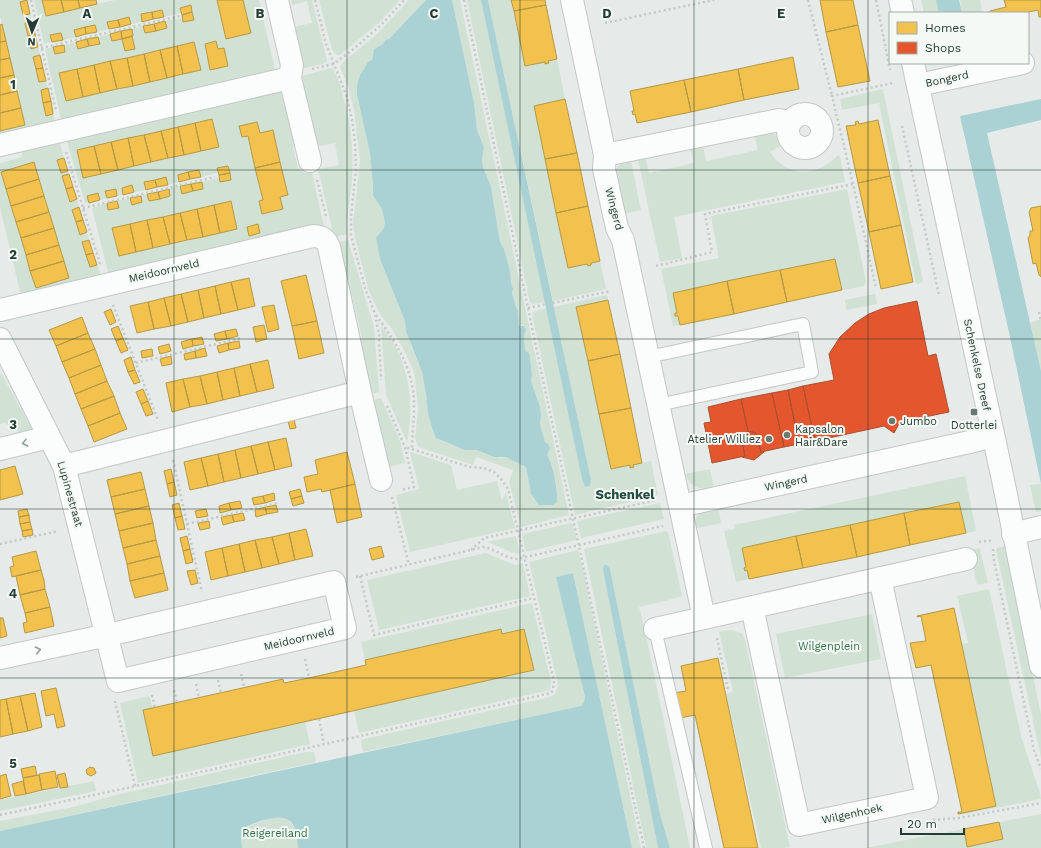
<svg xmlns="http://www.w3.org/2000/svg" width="1041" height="848" viewBox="0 0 1041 848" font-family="'Work Sans',sans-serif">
<rect width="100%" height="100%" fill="#e6eae8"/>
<path fill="#d1e2d4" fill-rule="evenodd" d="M0,0H27L20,2L23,15L30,14L32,22L25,23L31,49L38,47L40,55L33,57L39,82L46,81L48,88L41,90L46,116L53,114L56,126L0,135V131L25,125L0,16Z
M34,0H42L46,16L115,0H217L226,39L250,33L243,0H259L275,70L62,124L45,49L53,47L55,54L65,52L64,45L76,42L78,49L99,44L98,37L110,34L112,41L133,36L132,29L143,26L145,33L166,28L165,21L182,18L183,22L194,20L191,6L180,8L181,13L164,17L162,10L141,14L142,22L131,24L129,17L108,22L109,29L97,32L95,25L74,30L76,37L63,40L61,33L51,35L52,42L44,44ZM216,41L218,49L211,69L205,44ZM194,42L201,70L66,101L59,74Z
M291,0H312L327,60L326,63L301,69L293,27L312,23L307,1L292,5Z
M319,0H400L380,22L340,55H337L332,50Z
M409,0H426L389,39L385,40L383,44L374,49L372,60L368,62L360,75L376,200C382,205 388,220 384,228C383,231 379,235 376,238L380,259L400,307L405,321L412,348L422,372L426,394L428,414L434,435L442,441L454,446L477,450L500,458L507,457L526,467L531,494L538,504L553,505L557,500L556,484L547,455L549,447L545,442L540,424L541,415L540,407L531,381L532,375L530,358L525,351L524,344V333L526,330L523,325L519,326L518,310L516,307L512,293L513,289L511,283V278L504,249L500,242L491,187L483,167L482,160L484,147L477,130L474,103L452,0H460L569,515L521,527L509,482L513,470L476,457L473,465L421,448L418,446L415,438L418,409L415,379L413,369L403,348L392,329L381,316L373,300L368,288L355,237L353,224L360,161L354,111L349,88L340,67L343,62L377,34Z
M467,0H481L546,302L533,304L530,303Z
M488,0H511L525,66L545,62L546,64L549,63L548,61L557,59L565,99L534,106L568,268L587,264L588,266H591V263L600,261L606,289L553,301Z
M921,0H937L939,13H924Z
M960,0H980L982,13H962Z
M332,68C338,76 341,87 343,96C351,123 354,151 352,179C351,197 346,215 347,234L334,237L318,169L339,165L335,143L320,146L311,142L297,83L303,82L302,76Z
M287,86L298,138L293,148L298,168L305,173L312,172L324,227L109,276L92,208L107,203L108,210L119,208L117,201L130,198L132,205L142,202L141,196L147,194L149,201L170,196L169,189L180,186L182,194L203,189L202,182L219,178L221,182L231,180L228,166L217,168L218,173L201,177L199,170L178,175L179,182L168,185L166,178L145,182L146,190L134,192L132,185L122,188L123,195L117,196L116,189L105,191L107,198L100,200L98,193L88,196L89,203H85L66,138ZM212,119L218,147L83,178L77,150ZM239,126L260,133L273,130L288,195L280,197L283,209L262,213L259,201L263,200L248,136L242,137ZM231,201L237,229L119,256L113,228Z
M883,89L923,282L916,284L879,103L842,110L840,99Z
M771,133L778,136L784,144L770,152C786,178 819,177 838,155L840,157L845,182L674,217L682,258L660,262L638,159L645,157L649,173L694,163L690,148L703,145L706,161L758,150L754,134Z
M59,140L64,158L57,160L61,173L68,171L69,174L62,177L70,201L77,199L79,207L72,210L80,234L87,232L89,240L82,242L89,267L97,265L102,278L21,296L0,207V163L22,157L21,149ZM34,162L69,278L36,288L1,172Z
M631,161L641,210L619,215L613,173L620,164Z
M847,189L866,282L864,286L842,290L835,259L673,293L677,313H675V316H678L680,325L673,326L661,269L719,258L711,216Z
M348,240L374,327L379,392L369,395L357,345L362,338L346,270L339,266L334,243Z
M875,294L877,304L846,310L845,300Z
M607,295L608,300L576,307L611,469L630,465L634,467L633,465L651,461L658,495L575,515L532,314L535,311L547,308L582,479L585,487L590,486L591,480L554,307Z
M1041,319V371L1030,323Z
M381,326C409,358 415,400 407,442L386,395Z
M0,374L2,375L32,429L27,435H24L5,423L0,424Z
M381,398L400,441L405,463L389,467L384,464L370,401Z
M410,452L414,453L451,465L457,490L497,481L502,501L506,492V494L515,528L410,552L396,495L419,489Z
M710,469L714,488C700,490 691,488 685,474Z
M965,476L976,531L966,533L959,502L743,548L746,567L744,568L745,571L747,570L749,579L736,582L724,531L735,529L734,525Z
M1041,484V511L1036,512L1030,485Z
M660,503L664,519L581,538L577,521Z
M718,506L721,523L694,529C695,511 704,511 718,506Z
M572,523L577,540L526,552L522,534Z
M666,531V532H668L682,596L681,597L639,607L647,640L690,848H670L660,814L610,569L607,565H604L603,570L658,848H646L584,549Z
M516,536L520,553L516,554L487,542Z
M1005,546L1041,714V758L996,550L997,548Z
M980,548L988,583L977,585L970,550Z
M578,550L583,569L641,848H632L573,573L557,577L585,697L584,703L581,706L363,752L361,741L364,739L550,697L555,694L558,686L557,681L529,562Z
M486,553L515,565L523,563L530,596L379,630L367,580Z
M989,589L1021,736L1040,793L1041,799L960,815L958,814L995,806L962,644L968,643L957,596Z
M532,603L551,681L550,690L359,733L354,711L534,670L524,629L502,634L501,629L365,660L361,642Z
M872,614L881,659L785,678L776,634Z
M731,630L742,633L745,640L790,847L785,848H761L726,694L733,692L719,632Z
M149,696L153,708L143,711L153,756L305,722L310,744L138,783L120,703Z
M306,752H314L316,762L0,831V821L73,807L116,795Z
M94,781L96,791L0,811V800Z
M1041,814V848H865Z
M271,818C295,816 295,828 298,848H242L241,837L244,828Z"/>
<path fill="#aad2d4" d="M426,0H452L474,103L477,130L484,147L482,160L483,167L491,187L500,242L504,249L510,271L511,283L513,289L512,293L516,307L518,310L519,326H524L526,330C522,336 525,344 525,351L529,353L530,358L532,375L531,381L540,407L541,415L540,424L545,442L548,444L550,448L547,455C553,464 558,491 557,502L553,505H539L531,494L526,467L506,457H494L477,450H465L436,438L433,431L428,414L426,394L422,372L406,331L405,321L380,259L376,238L384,228L385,222L382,209L376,200L373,195V184L370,153L357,94V86L360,75L368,62L372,60L374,49L383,44L385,40L389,39Z
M481,0H488L591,480L590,486L585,487L582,479Z
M936,0H959L962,13H939Z
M1041,99V120L987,133L1041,371V484L1010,337L960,116Z
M604,565H607L610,569L660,814L670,848H658L603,570Z
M573,573L632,848H298C297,840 297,830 292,823C283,811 255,822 244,828L241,837L242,848H0V831L581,706L584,702L585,697L556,577Z"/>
<path fill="#f2c14e" stroke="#b49946" d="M27,0L30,14L23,15L20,2Z
M42,0H61L64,12L46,16Z
M61,0H78L80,8L64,12Z
M78,0H96L97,4L80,8Z
M217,0H243L251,33L226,39Z
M511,0H545L546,5L514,11Z
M820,0H853L858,25L826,32Z
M1004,0H1041V17H1039L1038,10L1024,13H991L990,12V11L1006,7Z
M191,5L192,12L182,15L180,8Z
M546,5L557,59L548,61L549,63L545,64V62L525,66L514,11Z
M162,10L164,17L153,19L152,12Z
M152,12L153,19L142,22L141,14Z
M192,12L194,20L183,22L182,15Z
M129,17L131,24L120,27L118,20Z
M118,20L120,27L109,29L107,22Z
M165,21L167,28L156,31L154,24Z
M32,22L35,34L28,36L25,23Z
M2,24L6,41L0,42V25Z
M154,24L156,31L145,33L143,26Z
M95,25L97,32L86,34L85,27Z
M858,25L870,81L838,87L826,32Z
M85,27L86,34L76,37L74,30Z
M132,29L133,36L122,39L121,31Z
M121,31L122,39L112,41L110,34Z
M61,33L63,40L52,42L50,35Z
M35,34L38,47L31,49L28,36Z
M132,36L135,49L125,51L122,39Z
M98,37L100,44L89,46L87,39Z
M87,39L89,46L78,49L76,42Z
M6,41L10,58L0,60V42Z
M216,41L218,49L224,48L228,66L210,70L205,44Z
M194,42L201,70L183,74L177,46Z
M64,45L65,52L55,54L53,47Z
M177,46L183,74L167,78L160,50Z
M160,50L167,78L150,82L144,54Z
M144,54L150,82L133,86L127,58Z
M40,55L43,68L36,69L33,57Z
M793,57L799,89L744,100L738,69Z
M10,58L14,75L0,78V60Z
M127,58L133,86L117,89L110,61Z
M110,61L117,89L100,93L94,65Z
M94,65L100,93L83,97L77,69Z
M43,68L46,81L39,82L36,69Z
M77,69L83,97L66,101L59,73Z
M738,69L744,100L691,112L684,80Z
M14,75L17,91L0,95V78Z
M684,80L691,112L637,123L635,114L633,115L632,111H634L630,91Z
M48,88L51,101L43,103L41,90Z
M17,91L21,108L0,113V95Z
M565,99L577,153L545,159L534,106Z
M51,101L53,114L46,116L43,103Z
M21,108L25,125L0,131V113Z
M212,119L219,147L201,151L195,123Z
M878,120L890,176L858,183L846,126L856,125L855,122L858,121L859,124Z
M257,122L260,133L273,130L280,162L255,168L248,136L242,137L239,126Z
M195,123L201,151L184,155L178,127Z
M178,127L184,155L168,158L161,131Z
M161,131L168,158L151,162L144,135Z
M144,135L151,162L134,166L128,138Z
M128,138L134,166L118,170L111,142Z
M111,142L118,170L101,174L94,146Z
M94,146L101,174L83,178L77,150Z
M577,153L588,206L556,213L545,159Z
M64,158L68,171L61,173L57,160Z
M34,162L39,179L6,189L1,172Z
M280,162L288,195L280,197L283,209L262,214L259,201L263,200L255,168Z
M228,166L230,173L219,175L217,168Z
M199,170L201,177L190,179L188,172Z
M188,172L190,179L179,182L178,175Z
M230,173L231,180L220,182L219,175Z
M69,174L73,187L66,189L62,176Z
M890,176L901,225L869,232L858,183Z
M166,177L168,185L157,187L155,180Z
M39,179L44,196L11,206L6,189Z
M155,180L157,187L146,190L144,182Z
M202,182L203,189L193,191L191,184Z
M191,184L193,191L182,194L180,186Z
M132,185L134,192L123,195L122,188Z
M73,187L77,199L70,202L66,189Z
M116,189L117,196L107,198L105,191Z
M169,189L170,196L160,199L158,192Z
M158,192L160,199L149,201L147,194Z
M98,193L100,200L89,203L87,196Z
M44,196L49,212L16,222L11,206Z
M141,196L142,202L132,205L130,198Z
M117,201L119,208L108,210L107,203Z
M231,201L237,229L220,233L214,205Z
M214,205L220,233L203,237L197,209Z
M588,206L600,261L591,263V265L588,266L587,264L568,268L556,213Z
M1041,206V277L1039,275L1036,263L1033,264L1028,238L1030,235V231H1033L1029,212L1031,208Z
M79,207L83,220L76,222L72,210Z
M197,209L203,237L187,240L180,213Z
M49,212L54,228L21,238L16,222Z
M180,213L187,240L170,244L163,217Z
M163,217L170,244L153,248L147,220Z
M83,220L87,232L80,235L76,222Z
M147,220L153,248L136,252L130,224Z
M130,224L136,252L119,256L112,228Z
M258,224L260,233L249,236L247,227Z
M901,225L913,282L881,289L869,232Z
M54,228L59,245L26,255L21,238Z
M89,240L93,253L86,255L82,242Z
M59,245L64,261L30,271L26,255Z
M93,253L97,265L90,267L86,255Z
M835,259L842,290L787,302L780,270Z
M64,261L69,278L36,288L30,271Z
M780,270L787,302L734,314L727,281Z
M306,275L317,321L292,326L281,281Z
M249,278L255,306L238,310L231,282Z
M727,281L734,314L680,325L678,316H675V313H677L673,293Z
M231,282L238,310L221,314L215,286Z
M215,286L221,314L204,318L198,290Z
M198,290L204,318L188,322L181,294Z
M181,294L188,322L171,326L164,298Z
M164,298L171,326L154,329L148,302Z
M608,300L620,354L588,361L576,307Z
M148,302L154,329L137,333L130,306Z
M274,305L279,329L268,332L262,307Z
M111,309L116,322L110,325L104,312Z
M82,317L88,333L56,346L49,330Z
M317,321L324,353L299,359L292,326Z
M264,325L267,339L256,342L253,327Z
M118,326L123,338L116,341L111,329Z
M236,329L238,336L227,339L225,331Z
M225,331L227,339L216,341L214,334Z
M88,333L95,349L62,362L56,346Z
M202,337L204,344L193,346L192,339Z
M123,338L128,350L121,353L116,341Z
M192,339L193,346L183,349L181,342Z
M239,341L240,348L229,350L228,343Z
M228,343L229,350L219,353L217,346Z
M169,344L171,351L160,354L158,347Z
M205,348L207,356L196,358L195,351Z
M95,349L101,365L69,378L62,362Z
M152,349L153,356L142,358L141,351Z
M195,351L196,358L185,360L184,354Z
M620,354L631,408L599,414L588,361Z
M171,356L172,364L162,366L160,359Z
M131,357L135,370L128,372L124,360Z
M268,360L274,388L257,392L250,364Z
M250,364L257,392L240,396L234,368Z
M101,365L107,381L75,394L69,378Z
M234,368L240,396L223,400L217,372Z
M135,370L140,382L134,384L128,372Z
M217,372L223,400L207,404L200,376Z
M200,376L207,404L190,407L183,379Z
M183,379L190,407L172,412L166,383Z
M107,381L114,396L81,409L75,394Z
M143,389L148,401L141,404L136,392Z
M114,396L120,413L88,426L81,409Z
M148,401L153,414L146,416L141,404Z
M631,408L642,463L633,465L634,467L630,468V465L611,469L599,414Z
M120,413L127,429L94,442L88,426Z
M294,419L296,428L290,429L288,421Z
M286,438L292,466L275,470L268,442Z
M268,442L275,470L258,474L251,446Z
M251,446L258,474L241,478L235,450Z
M235,450L241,478L224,482L218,454Z
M347,452L355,484L322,492L321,489L307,492L304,477L318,474L315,460Z
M218,454L224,482L208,486L201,458Z
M201,458L208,486L190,490L184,462Z
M15,466L23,494L0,500V470Z
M171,469L174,482L167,484L164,471Z
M141,472L145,489L111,497L107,480Z
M174,482L177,495L170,497L167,484Z
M355,484L362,517L337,523L330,490Z
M145,489L149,506L115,514L111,497Z
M300,489L302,496L291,499L289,492Z
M274,493L275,500L265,503L263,496Z
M263,496L265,503L254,505L252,498Z
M302,496L304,503L293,506L291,499Z
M240,501L242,508L231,510L229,503Z
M959,502L966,533L910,545L904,513Z
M179,503L182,516L175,518L172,505Z
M229,503L231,510L220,513L219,506Z
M276,505L278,512L267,514L265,507Z
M149,506L153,523L119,531L115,514Z
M265,507L267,514L256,517L255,510Z
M27,509L29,515L19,517L18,511Z
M206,509L208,516L197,518L195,511Z
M243,513L245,520L234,522L232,515Z
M904,513L910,545L857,557L850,525Z
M29,515L30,522L20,524L19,517Z
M232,515L234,522L223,525L221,517Z
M182,516L185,529L178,530L175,518Z
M209,521L210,528L200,530L198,523Z
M30,522L32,529L22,531L20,524Z
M153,523L156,540L123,548L119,531Z
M850,525L857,557L803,568L796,536Z
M32,529L33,535L23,537L22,531Z
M306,529L313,556L295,560L289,533Z
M289,533L295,560L279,564L272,537Z
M187,536L190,549L183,551L180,538Z
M796,536L803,568L749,579L747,570L745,571L744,568L746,567L742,548Z
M272,537L279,564L262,568L255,540Z
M156,540L160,556L127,564L123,548Z
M255,540L262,568L245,572L239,544Z
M239,544L245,572L228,576L222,548Z
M381,546L384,557L372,560L369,549Z
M222,548L228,576L211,580L205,552Z
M190,549L193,562L186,564L183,551Z
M36,551L41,570L12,577L10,567L14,566L12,557Z
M160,556L164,573L130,581L127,564Z
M41,570L44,580L45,589L20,595L16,576Z
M195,570L198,583L191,585L187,571Z
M164,573L168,590L135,598L130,581Z
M45,589L50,607L25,613L20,595Z
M50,607L54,626L25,633L23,623L27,622L25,613Z
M954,608L996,806L958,814V812H962L931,665L916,668L910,643L926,641L921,616L917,617V616Z
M0,618H3L7,636L0,638Z
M501,629L502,634L524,629L534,670L153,756L143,710L283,679L284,683L309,678L366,665L365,660Z
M718,658L758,848H724L695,715L680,718L674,693L686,691L681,666Z
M56,688L65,726L57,728L54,714L46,716L41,691Z
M35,693L42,727L28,731L20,696Z
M20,696L28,731L13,734L6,699Z
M6,699L13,734L0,737V700Z
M35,766L37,775L23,778L21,769Z
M90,767L94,768L96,773L91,776L87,774L86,770Z
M55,771L58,787L42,790L39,774Z
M65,773L68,787L60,788L57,775Z
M6,774L11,796L0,799V776Z
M39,775L42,790L26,794L23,778Z
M23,781L26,794L15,796L12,784Z
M999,822L1003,839L967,847L964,829Z"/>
<path fill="#e4572e" stroke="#ab4f30" d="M917,301L928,356L936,354L949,412L900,422L894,433L884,426L815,441L803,386L834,380L829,354L840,337L855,323L869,314L884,308Z
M803,386L815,441L799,444L788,390Z
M788,390L799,444L784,447L772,393Z
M772,393L784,447L761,452L756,433L748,431L741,399Z
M741,399L748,431L741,436L745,456L712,463L704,423L711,422L708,407Z
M748,431L756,433L761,452H764L754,460L742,457L745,456L741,436Z"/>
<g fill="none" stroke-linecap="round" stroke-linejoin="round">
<g stroke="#c3c7c5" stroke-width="14">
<path id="service" d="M648,357L803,324L812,372L658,405
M655,629L706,848"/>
</g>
<g stroke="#c3c7c5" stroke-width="24">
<path id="minor" d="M277,0L292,65L290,78L310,161
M572,0L605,155L604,169L617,228L623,240L704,618
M918,85L1023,63
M788 131a17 17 0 1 1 34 0a17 17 0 1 1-34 0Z
M0,145L290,78
M605,155L779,120L790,122
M0,310L313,236C321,236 326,239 329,247L360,392L381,480
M0,339L64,466L118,681L345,628L334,582L108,635L0,658
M0,449L49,437
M64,466L360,392
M680,506L974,441L992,436
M1013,534L1041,527
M752,607L799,825L927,798L880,578
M655,629L966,559"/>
</g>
<g stroke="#c3c7c5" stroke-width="24">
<path id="tertiary" d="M900,0L903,13
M913,63L1003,480L1041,666"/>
</g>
<path stroke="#c2cac6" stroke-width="2.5" stroke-dasharray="2 3" stroke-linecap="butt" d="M31,0L56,111
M315,0L326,44L347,97L352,120L355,142L356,169L351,216V235L365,288L375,314L379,335L381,380
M464,0L540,366L644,848
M808,0L832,96
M876,0L890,70
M605,23L714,0
M41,48L180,16
M312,69L333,64L350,52L382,24L404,0
M902,126L939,295
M66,152L100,264
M317,180L326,216
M853,184L832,96L893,83
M83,208L215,177
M656,266L712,252L705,214L853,184L876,288
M113,305L158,420
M528,308L611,291
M1039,312L1041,321
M376,315C397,344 415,371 414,408C414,422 412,435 412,449
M136,363L241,338
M387,406L405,447L414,487L401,490
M173,460L202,592
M392,497L409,565
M187,524L279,503
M979,542L994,540
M0,544L58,531
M993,549L994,561L1034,750L1041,769
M471,550L484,538L657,500
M360,576L374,635L534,598
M356,577L483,547C495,549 505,558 517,559L663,526
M717,638L728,690
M305,659L309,678
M241,674L244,687
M218,680L221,693
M196,684L199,698
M174,690L177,703
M152,695L155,708
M115,701L135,786
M319,719L324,744
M0,815L183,776L551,693L553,690L554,681L508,489L502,480L494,472L484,468L470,467L405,447
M933,820L959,818L1041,803"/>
<use href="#service" stroke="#fbfcfc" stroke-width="12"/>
<use href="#minor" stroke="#fbfcfc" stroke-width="22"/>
<use href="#tertiary" stroke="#fbfcfc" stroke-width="22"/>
</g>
<defs><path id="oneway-chevron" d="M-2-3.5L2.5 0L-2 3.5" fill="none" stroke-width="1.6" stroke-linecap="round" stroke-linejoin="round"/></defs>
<g stroke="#909c98">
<use href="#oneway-chevron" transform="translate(25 443) rotate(166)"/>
<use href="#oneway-chevron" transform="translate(38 650) rotate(-12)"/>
</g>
<path fill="none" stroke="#253c34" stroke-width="1" stroke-opacity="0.55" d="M174,0V848M347,0V848M520,0V848M694,0V848M868,0V848M0,170H1041M0,339H1041M0,509H1041M0,678H1041"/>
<g fill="#697973" stroke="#f4f9f6" stroke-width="1.5">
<rect x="970" y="408" width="8" height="8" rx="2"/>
<circle cx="892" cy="421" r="4"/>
<circle cx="787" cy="435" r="4"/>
<circle cx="769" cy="439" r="4"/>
</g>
<g text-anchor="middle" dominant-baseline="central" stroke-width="4" stroke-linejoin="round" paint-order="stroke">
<g font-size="11" fill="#253c34" stroke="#f4f9f6">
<text transform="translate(947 79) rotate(-12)">Bongerd</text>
<text transform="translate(614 209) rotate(75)">Wingerd</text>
<text transform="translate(164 271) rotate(-13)">Meidoornveld</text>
<text transform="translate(977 365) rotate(78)">Schenkelse Dreef</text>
<text transform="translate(786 483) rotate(-12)">Wingerd</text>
<text transform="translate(70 494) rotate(74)">Lupinestraat</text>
<text transform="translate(299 639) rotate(-13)">Meidoornveld</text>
<text transform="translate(852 814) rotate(-12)">Wilgenhoek</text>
</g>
<g font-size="11" fill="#253c34" stroke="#f4f9f6" text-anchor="start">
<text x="900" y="421">Jumbo</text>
<text x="974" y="425" text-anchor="middle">Dotterlei</text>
<text x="795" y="429">Kapsalon<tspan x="795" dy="13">Hair&amp;Dare</tspan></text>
<text x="761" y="439" text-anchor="end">Atelier Williez</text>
</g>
<g font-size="11" fill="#327046" stroke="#f4f9f6">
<text x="829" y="646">Wilgenplein</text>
<text x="275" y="833">Reigereiland</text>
</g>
<g font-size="13" font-weight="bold" fill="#224d3f" stroke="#f4f9f6">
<text x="625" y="494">Schenkel</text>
</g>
</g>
<g font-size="13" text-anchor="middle" font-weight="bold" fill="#253c34" stroke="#f4f9f6" stroke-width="4" stroke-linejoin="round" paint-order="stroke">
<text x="87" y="18">A</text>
<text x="260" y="18">B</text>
<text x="434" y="18">C</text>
<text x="607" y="18">D</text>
<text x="781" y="18">E</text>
<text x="13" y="89">1</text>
<text x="13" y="259">2</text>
<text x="13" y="429">3</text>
<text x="13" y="598">4</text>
<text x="13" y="768">5</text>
</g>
<rect x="889" y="12" width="140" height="52" fill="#f4f9f6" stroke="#a1ada8"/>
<rect x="897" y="22" width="20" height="12" fill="#f2c14e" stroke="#a1ada8"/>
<text x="925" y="32" font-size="12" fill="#253c34">Homes</text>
<rect x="897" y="42" width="20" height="12" fill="#e4572e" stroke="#a1ada8"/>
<text x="925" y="52" font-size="12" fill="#253c34">Shops</text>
<g transform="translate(32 32) rotate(182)" stroke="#f4f9f6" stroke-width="3" paint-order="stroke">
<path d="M0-3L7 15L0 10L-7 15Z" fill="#253c34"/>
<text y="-6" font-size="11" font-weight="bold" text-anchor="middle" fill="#253c34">N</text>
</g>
<path d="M901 828v6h63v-6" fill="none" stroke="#253c34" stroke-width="2"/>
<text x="907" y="828" font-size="12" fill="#253c34" stroke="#f4f9f6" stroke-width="3" paint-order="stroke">20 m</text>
</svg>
